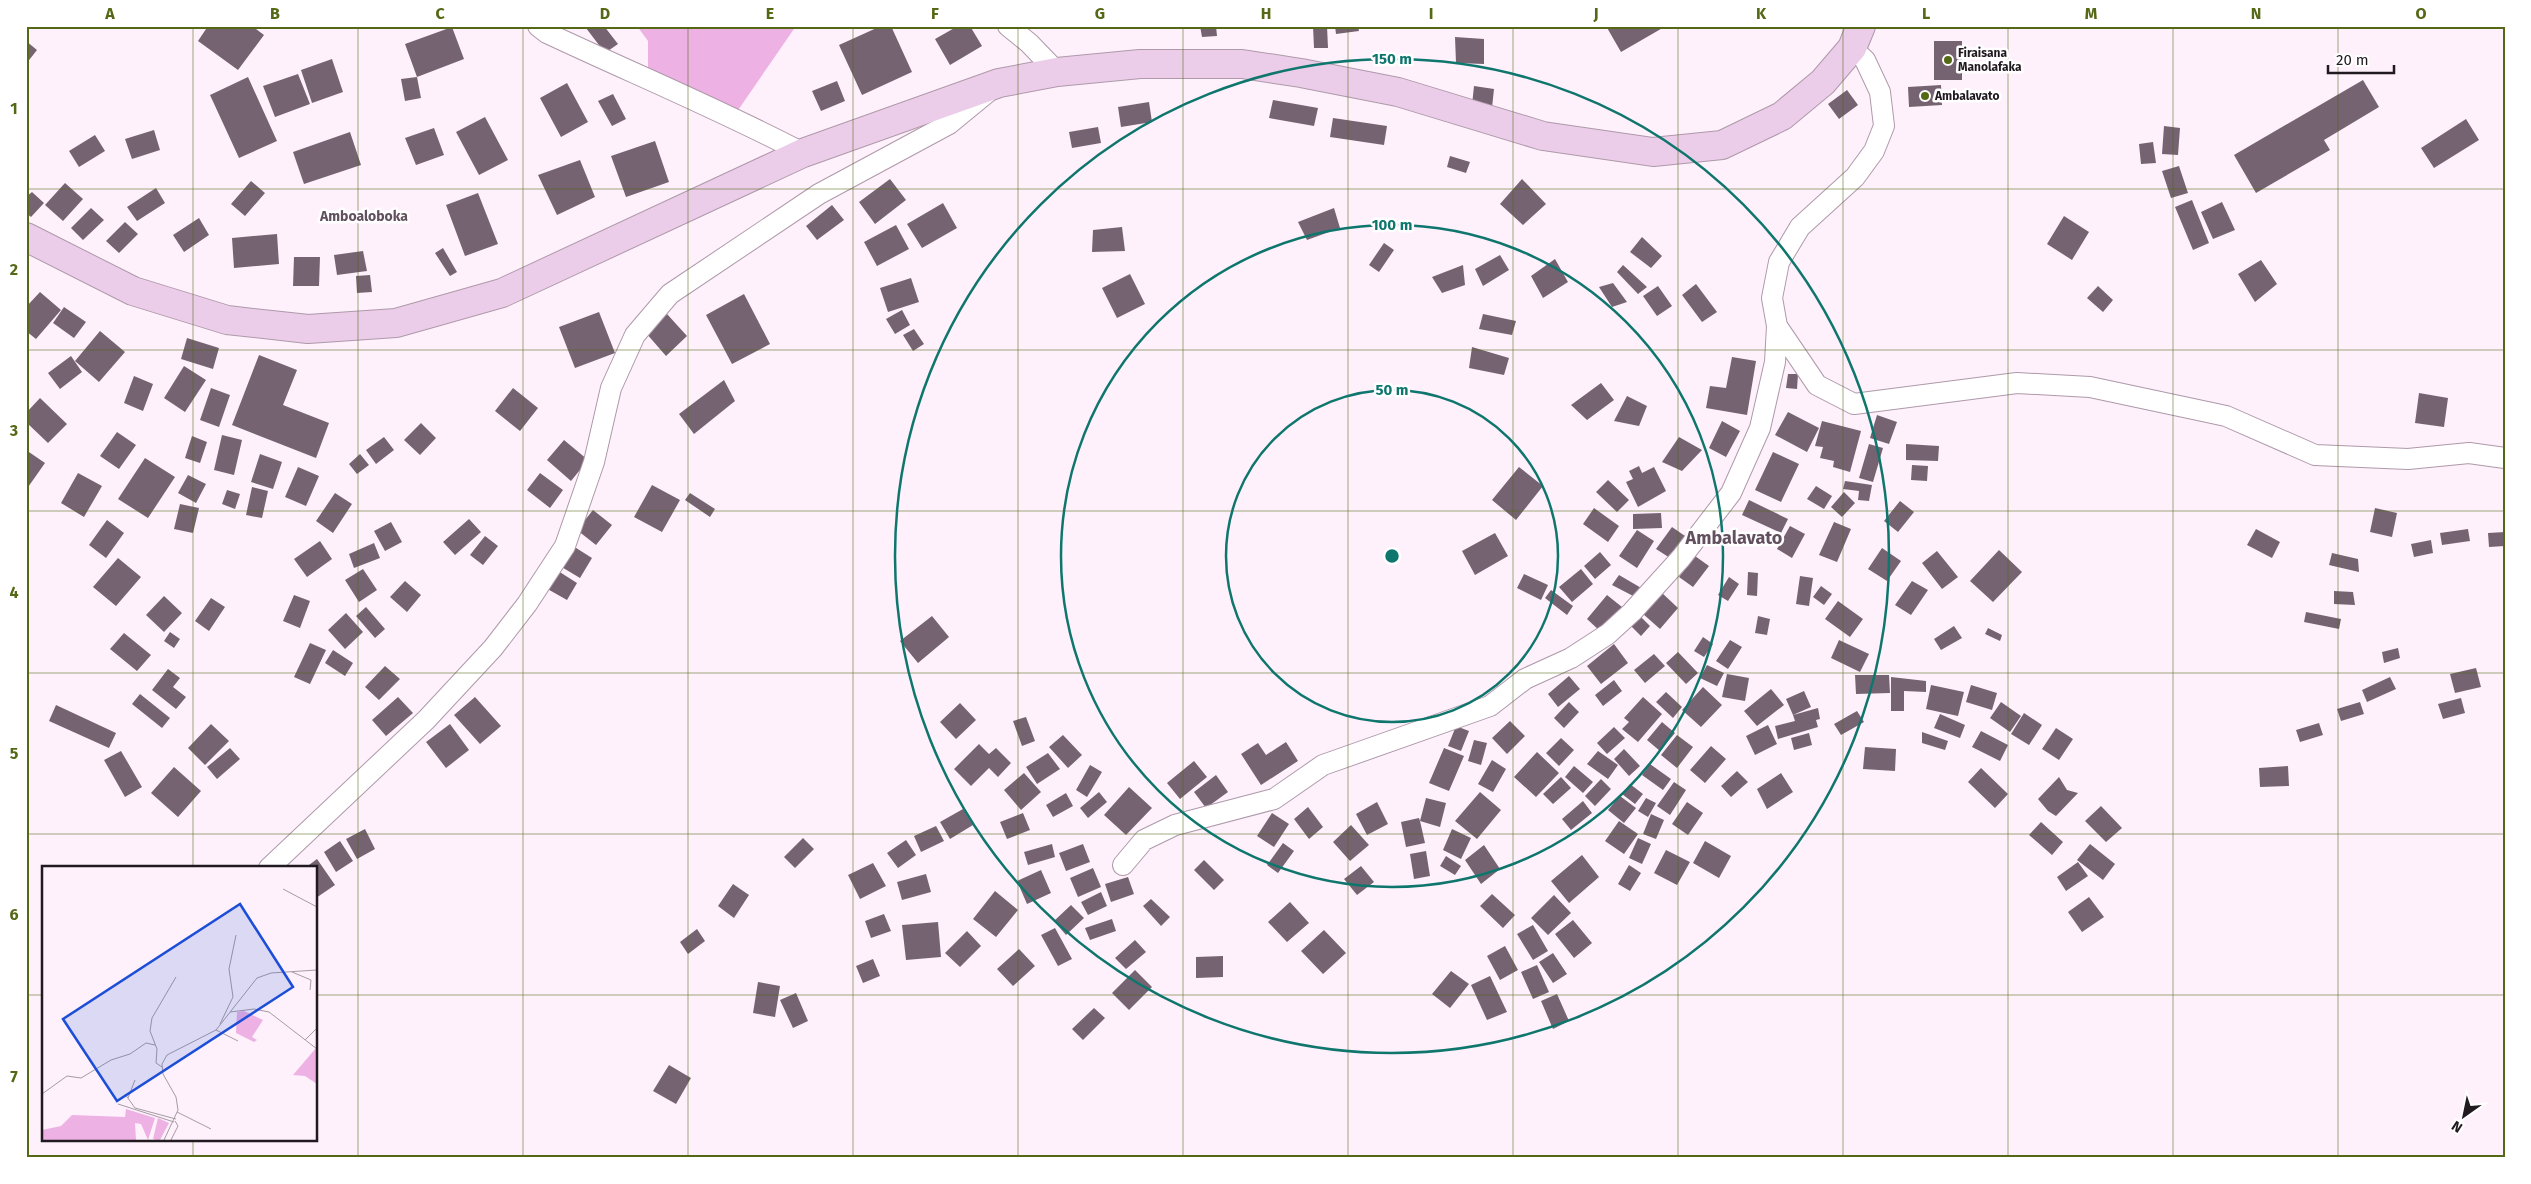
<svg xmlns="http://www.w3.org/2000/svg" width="2531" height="1184" viewBox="0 0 2531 1184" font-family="'Fira Sans',sans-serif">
<rect width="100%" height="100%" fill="#fef1fb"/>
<path fill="#eeb1e4" d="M637,26H796L734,116L648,80V41Z"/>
<path fill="#766372" d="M208,26H252L264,35L238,70L198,41Z
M588,26H604L618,44L605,53L586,28Z
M881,26H891L912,72L862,95L839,45Z
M958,26H970L982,46L950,65L935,39Z
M1200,26H1216L1217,36L1202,37Z
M1313,26H1327L1328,48H1314Z
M1335,26H1358L1359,31L1336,34Z
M1606,26H1666L1621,52Z
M452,27L464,59L417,77L405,44Z
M1455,37L1484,39V64L1456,63Z
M26,41L37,50L26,64Z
M1934,41H1962V80H1934Z
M332,59L343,92L312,103L301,70Z
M298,74L310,104L275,117L263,86Z
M248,77L277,141L239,158L210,95Z
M417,77L421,98L405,101L401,79Z
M2363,80L2379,107L2324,140L2330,150L2256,193L2234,155Z
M837,81L845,101L821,111L812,91Z
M567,83L588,122L561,137L540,98Z
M1941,85L1942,105L1909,107L1908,87Z
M1474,86L1494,89L1492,108L1472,105Z
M1847,90L1858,105L1839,119L1828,104Z
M613,94L626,119L612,126L598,101Z
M1273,100L1318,108L1314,126L1269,118Z
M1149,102L1152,122L1121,127L1118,107Z
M485,117L508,160L479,175L456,132Z
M1333,118L1387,126L1384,145L1330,137Z
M2466,119L2479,140L2434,168L2421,148Z
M2164,126L2180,128L2178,155L2162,154Z
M1098,127L1101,143L1072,148L1069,132Z
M434,128L444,155L416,165L405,138Z
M154,130L160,150L132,159L125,139Z
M350,132L361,165L304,184L293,152Z
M95,135L105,151L79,167L69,151Z
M655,141L669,182L626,197L611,156Z
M2153,142L2156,163L2141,164L2139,144Z
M1450,156L1470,162L1466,173L1447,167Z
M580,160L595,197L557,215L538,175Z
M2179,166L2188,193L2171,198L2162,171Z
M890,179L906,200L875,224L859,202Z
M1522,179L1546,204L1523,225L1500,204Z
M251,181L265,193L245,216L231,204Z
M65,183L83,199L63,221L45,205Z
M156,188L165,203L137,221L127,207Z
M32,192L44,203L31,217L26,213V197Z
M478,193L498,244L465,256L446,205Z
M2192,200L2209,243L2193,250L2175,207Z
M2222,202L2235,230L2213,239L2201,212Z
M943,203L957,228L922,248L907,224Z
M832,205L844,220L817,240L806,226Z
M91,208L104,220L83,240L71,228Z
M1334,208L1340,228L1307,240L1298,222Z
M2064,216L2089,232L2072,260L2047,244Z
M199,218L209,235L184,252L173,235Z
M125,222L138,234L119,253L106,241Z
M896,225L909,249L877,266L864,242Z
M1122,227L1125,251L1092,252L1093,230Z
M277,234L279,264L234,268L232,238Z
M1642,237L1662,256L1651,268L1630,252Z
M1384,243L1394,250L1379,272L1369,265Z
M443,248L457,272L450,276L435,253Z
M363,251L367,271L337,275L334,255Z
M1500,255L1509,270L1483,286L1475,269Z
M294,257H320L319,286H293Z
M1555,259L1568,282L1543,298L1531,276Z
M2261,260L2277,284L2255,302L2238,274Z
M1463,265L1465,285L1442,293L1432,277Z
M1623,265L1647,287L1638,294L1617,272Z
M1130,274L1145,304L1117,318L1102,288Z
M370,275L372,292L357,293L356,276Z
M911,278L919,302L888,312L880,288Z
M1613,283L1627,302L1612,307L1599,287Z
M1696,284L1717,312L1702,322L1682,295Z
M1658,286L1672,306L1657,316L1643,296Z
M2098,286L2113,300L2103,312L2087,298Z
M40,292L61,310L36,339L26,331V307Z
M744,294L770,344L732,364L706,315Z
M64,307L86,322L74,338L53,323Z
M902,310L910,325L895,334L886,319Z
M599,312L615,353L575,368L559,327Z
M667,314L687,336L666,356L646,333Z
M1483,314L1516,321L1512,335L1479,329Z
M914,329L924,344L913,351L903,335Z
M100,331L125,352L99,382L75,361Z
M187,338L219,348L213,369L181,359Z
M1472,347L1509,358L1504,375L1469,368Z
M259,355L297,370L283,405L329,423L316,458L232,425Z
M71,356L82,372L60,389L48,373Z
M1732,357L1756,361L1747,415L1706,408L1710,386L1726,388Z
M184,366L206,380L185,412L164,398Z
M1788,374H1798L1797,389L1786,388Z
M134,376L153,384L143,411L124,403Z
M724,380L735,401L694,434L679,414Z
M1601,383L1614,400L1587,420L1571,405Z
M211,388L230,395L219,427L200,420Z
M513,388L538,408L520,431L495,411Z
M2419,393L2448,398L2444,427L2415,423Z
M1627,396L1647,406L1639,426L1614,421Z
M40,398L67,424L48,443L26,422V413Z
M1788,412L1819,428L1807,452L1775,435Z
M1877,415L1897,422L1889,444L1870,438Z
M1722,421L1740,431L1726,457L1709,448Z
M1822,421L1861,431L1850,472L1833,467L1834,461L1820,458L1823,447L1815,446Z
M421,423L436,438L420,455L404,440Z
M117,432L136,445L119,469L100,456Z
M222,435L242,440L234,475L214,470Z
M192,436L207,442L200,463L185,458Z
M384,437L394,450L376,464L366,450Z
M1679,437L1702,450L1682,471L1662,462Z
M564,440L588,460L571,481L547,460Z
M1869,444L1883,448L1873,482L1859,478Z
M1906,444L1939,446L1938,461L1906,460Z
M26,450L45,463L26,490Z
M1773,452L1799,464L1781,502L1755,490Z
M260,454L282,462L273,489L251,482Z
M360,454L369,465L357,474L349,464Z
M145,458L175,477L148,518L118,499Z
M1912,465L1928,466L1927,481L1911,480Z
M1639,466L1642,473L1654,467L1666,491L1638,507L1626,482L1633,479L1629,471Z
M298,467L319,476L306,506L285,497Z
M1519,467L1543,486L1516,520L1492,500Z
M78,473L102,486L84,517L61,503Z
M540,473L563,490L550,508L527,490Z
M188,475L206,484L196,503L178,493Z
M1608,480L1629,500L1617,512L1596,492Z
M1845,481L1872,485L1869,501L1858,500L1859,491L1843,489Z
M652,485L680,500L662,532L634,517Z
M1816,486L1832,496L1824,509L1807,499Z
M252,487L268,491L262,518L246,515Z
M227,490L240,494L235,509L222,504Z
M1844,492L1855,503L1842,517L1831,507Z
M335,493L352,504L333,533L316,521Z
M690,493L715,509L710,517L685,500Z
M1749,500L1788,519L1781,533L1742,515Z
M1900,501L1914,512L1898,532L1884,521Z
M180,504L199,508L193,533L174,529Z
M1594,508L1619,526L1608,542L1583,524Z
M2375,508L2397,513L2392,537L2370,532Z
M593,510L612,525L596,545L577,530Z
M1661,513L1662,528L1633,529V514Z
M469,519L481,532L455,555L443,542Z
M107,520L124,533L106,558L89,545Z
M391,522L402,542L385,551L374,531Z
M1834,522L1851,529L1837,562L1819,555Z
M1790,526L1805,534L1792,558L1777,549Z
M1672,527L1685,536L1670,558L1656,549Z
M2256,529L2280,542L2272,558L2247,545Z
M2468,529L2470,541L2442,545L2440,533Z
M1637,530L1654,541L1637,568L1619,556Z
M2505,532V546L2489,547L2488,533Z
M1495,533L1508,556L1475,575L1462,551Z
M485,536L498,546L483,565L470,555Z
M2431,540L2433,553L2414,557L2411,544Z
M320,541L332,559L307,577L294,559Z
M374,543L380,558L354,568L349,554Z
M573,546L592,558L580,578L560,566Z
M1882,548L1901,561L1887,581L1868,569Z
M1999,550L2022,572L1993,602L1970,581Z
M1937,551L1958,577L1942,589L1922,563Z
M1600,552L1611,565L1595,579L1584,566Z
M2332,553L2358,559L2359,572L2329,565Z
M1695,556L1709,566L1693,587L1679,577Z
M118,558L141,577L116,606L93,587Z
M363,569L377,590L359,602L345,580Z
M555,569L577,583L567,600L544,587Z
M1581,569L1593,584L1572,602L1559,587Z
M1748,572L1758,573L1757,596L1747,595Z
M1524,574L1548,585L1541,600L1517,588Z
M1619,575L1643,589L1637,598L1612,585Z
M1800,576L1813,578L1809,606L1796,604Z
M1729,577L1739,584L1728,601L1718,595Z
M405,581L421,595L407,612L390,597Z
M1912,581L1928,590L1911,615L1895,605Z
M1821,586L1832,594L1824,605L1813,597Z
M1551,590L1573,606L1567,615L1545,598Z
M2334,591L2353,592L2355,605L2334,604Z
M1661,592L1678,608L1660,629L1642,613Z
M294,595L310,601L300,628L283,621Z
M1607,595L1622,607L1601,632L1587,619Z
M164,596L182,613L164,632L146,615Z
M211,598L225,607L209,631L195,621Z
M1838,601L1863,619L1850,637L1825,619Z
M366,607L385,629L375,638L356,616Z
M2306,612L2341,619L2339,629L2304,622Z
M346,613L363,632L345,649L328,630Z
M932,616L949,637L918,663L900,641Z
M1640,616L1650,626L1641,636L1631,626Z
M1758,616L1770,619L1767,635L1755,633Z
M1954,626L1962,638L1941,650L1934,639Z
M1988,628L2002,635L2000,641L1985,634Z
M170,632L180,639L174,648L164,641Z
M124,633L151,655L137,671L110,649Z
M1703,637L1713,644L1704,657L1694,651Z
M1730,640L1742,647L1728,669L1716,661Z
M1839,640L1869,654L1860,672L1831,658Z
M310,643L326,650L310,684L294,677Z
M1614,644L1628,663L1601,684L1587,666Z
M2398,648L2400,658L2384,663L2382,652Z
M333,650L353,663L345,676L325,663Z
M1678,652L1698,673L1686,684L1666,663Z
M1654,654L1665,666L1645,683L1634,670Z
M1707,665L1724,673L1717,686L1700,678Z
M385,666L400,679L379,700L365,687Z
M2476,668L2481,687L2455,693L2450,674Z
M168,669L180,678L173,687L186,697L176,709L152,690Z
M1727,674L1749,678L1745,701L1722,697Z
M1855,675H1889L1890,693L1856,694Z
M1569,676L1580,689L1558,707L1548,694Z
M1891,677L1926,681V692L1904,691V711H1891Z
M2390,677L2396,689L2367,702L2362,690Z
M1614,680L1622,691L1603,706L1595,695Z
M1931,685L1964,692L1958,716L1926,709Z
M1971,685L1997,693L1992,710L1966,702Z
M1703,687L1722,705L1701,727L1682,710Z
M1771,689L1784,705L1757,726L1744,711Z
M1804,691L1811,707L1793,715L1786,699Z
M1666,692L1682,707L1673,718L1656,702Z
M140,694L170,718L162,728L132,704Z
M398,697L413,713L386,736L372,720Z
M475,697L501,726L480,744L454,715Z
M1643,697L1662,714L1638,742L1622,729L1629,722L1624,718Z
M2461,698L2465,713L2443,719L2438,704Z
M1569,702L1579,712L1564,728L1554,718Z
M2001,702L2021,716L2010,732L1990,718Z
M2360,702L2364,714L2341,721L2337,709Z
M960,703L976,720L956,739L940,722Z
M56,705L116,733L109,748L49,721Z
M1818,708L1820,719L1816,720L1818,727L1778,739L1775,726L1795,721L1793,715Z
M1857,711L1864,722L1841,735L1834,724Z
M2024,713L2042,725L2029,745L2011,734Z
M1940,714L1965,725L1960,738L1934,728Z
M1026,717L1035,741L1022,746L1013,721Z
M1510,721L1525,736L1507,754L1492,738Z
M1662,722L1675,733L1660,751L1647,740Z
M2319,723L2323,735L2300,742L2296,730Z
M211,724L229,741L205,765L188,748Z
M450,724L469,750L446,768L426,742Z
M1768,725L1777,744L1755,755L1746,736Z
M1456,726L1469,731L1461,751L1448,746Z
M1614,727L1625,738L1607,754L1597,743Z
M2056,728L2073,739L2059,760L2042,749Z
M1981,731L2008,745L2000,761L1972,747Z
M1922,732L1948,741L1945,750L1922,743Z
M1809,733L1812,745L1794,750L1791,738Z
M1063,735L1082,755L1068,768L1049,747Z
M1677,735L1693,747L1677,768L1661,755Z
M1561,738L1574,750L1559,766L1546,753Z
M1474,740L1487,743L1481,765L1468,761Z
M1286,742L1298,761L1261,785L1241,754L1258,743L1266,755Z
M979,744L989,754L996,748L1011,763L998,777L989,768L971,786L954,769Z
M1711,746L1726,759L1705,783L1690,770Z
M1865,747L1896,749L1895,771L1863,769Z
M230,748L240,759L217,779L207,767Z
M1444,748L1464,756L1449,791L1429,783Z
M1624,749L1640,766L1629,776L1614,759Z
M121,751L142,787L125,797L104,760Z
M1598,751L1618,765L1608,779L1587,764Z
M1537,752L1559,773L1536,797L1514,777Z
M1048,753L1060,769L1037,784L1026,767Z
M1492,760L1506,769L1493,792L1478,784Z
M1194,761L1207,777L1180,799L1167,783Z
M1650,764L1671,779L1663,790L1642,775Z
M1090,765L1102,772L1087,797L1076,790Z
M1574,766L1593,782L1583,793L1565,777Z
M2288,766L2289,786L2260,787L2259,768Z
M174,767L201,791L178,817L151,793Z
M1981,768L2008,794L1995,808L1968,782Z
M1737,771L1748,782L1731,797L1721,786Z
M1024,773L1041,792L1021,810L1004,790Z
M1781,773L1793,792L1767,809L1757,789Z
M1216,775L1228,792L1206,808L1194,792Z
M1561,777L1571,788L1553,804L1543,794Z
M2059,777L2067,790L2078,793L2056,816L2048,811L2038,799Z
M1601,779L1611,789L1595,806L1585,796Z
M1674,782L1686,790L1670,815L1657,806Z
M1630,784L1643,794L1635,804L1622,794Z
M1129,787L1152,808L1126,835L1104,815Z
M1099,792L1107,802L1088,818L1080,808Z
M1480,792L1501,810L1477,839L1455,821Z
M1066,793L1073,806L1053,817L1046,805Z
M1620,796L1636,808L1624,823L1608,810Z
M1426,798L1446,803L1440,827L1420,821L1425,843L1406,847L1401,822L1419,818L1420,821Z
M1646,798L1656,803L1648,817L1638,811Z
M1583,801L1592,813L1571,830L1562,819Z
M1377,802L1388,824L1367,835L1356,814Z
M1687,802L1703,813L1688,835L1672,824Z
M2101,806L2122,828L2106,842L2085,821Z
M1308,807L1323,827L1309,839L1294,819Z
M963,809L973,825L950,839L940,822Z
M1023,813L1030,830L1007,839L1000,822Z
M1272,813L1289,824L1274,847L1257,836Z
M1651,814L1664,820L1656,839L1643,834Z
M1619,821L1638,834L1624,854L1605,841Z
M2041,822L2063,842L2052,855L2029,835Z
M1351,825L1369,845L1350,861L1333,842Z
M936,826L944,841L921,852L914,836Z
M365,829L375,849L357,859L346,839Z
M1452,829L1471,838L1461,859L1443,850Z
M803,838L814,849L795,868L784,857Z
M1638,838L1651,844L1642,864L1629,858Z
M906,840L916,855L898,868L887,853Z
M340,841L353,861L336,872L324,852Z
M1705,841L1731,856L1719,878L1693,863Z
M1283,843L1294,851L1278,873L1267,865Z
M1052,844L1055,857L1028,865L1024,852Z
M1083,844L1090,862L1066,871L1059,853Z
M2090,844L2115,864L2103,880L2077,860Z
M1484,845L1500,869L1481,884L1465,860Z
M1666,850L1690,862L1677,885L1654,873Z
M1426,851L1430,876L1414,879L1410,854Z
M1582,855L1599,877L1569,903L1551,881Z
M1446,856L1461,866L1455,875L1440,866Z
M317,859L335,885L316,898V868H305Z
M1204,860L1224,880L1214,890L1194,870Z
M2078,862L2088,876L2066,891L2057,877Z
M873,863L886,886L860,899L848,875Z
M1629,865L1641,873L1630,891L1618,884Z
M1361,866L1374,882L1357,895L1344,879Z
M1093,868L1101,887L1078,897L1070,878Z
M1041,870L1051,893L1027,904L1017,881Z
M926,874L931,892L902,900L897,882Z
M1128,877L1134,894L1111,902L1105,884Z
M733,884L749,895L734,918L718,906Z
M995,891L1018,910L996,937L973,919Z
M1101,892L1107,906L1088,915L1081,902Z
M1492,894L1515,915L1503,928L1480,906Z
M1554,895L1571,913L1548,935L1531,918Z
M2089,897L2104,917L2082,932L2068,912Z
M1151,899L1170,917L1161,926L1143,906Z
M1290,902L1309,923L1287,942L1268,922Z
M1071,905L1084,918L1066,935L1054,921Z
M884,914L891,931L871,938L865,921Z
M1112,919L1116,931L1090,940L1085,928Z
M1573,920L1592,943L1574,958L1555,934Z
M938,922L941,957L906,960L902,925Z
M1533,925L1548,951L1533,960L1517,934Z
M1055,928L1072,959L1058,966L1041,935Z
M697,929L705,941L688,954L680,942Z
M1324,930L1346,953L1323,974L1301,951Z
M967,931L981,946L960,967L945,953Z
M1135,940L1146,952L1126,969L1115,958Z
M1505,946L1518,970L1500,980L1487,956Z
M1019,949L1035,966L1013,986L997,969Z
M1553,953L1567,974L1553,983L1539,962Z
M1223,956V977L1196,978V957Z
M873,959L880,976L863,983L856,966Z
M1537,965L1549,992L1533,999L1521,972Z
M1135,970L1152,987L1129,1010L1112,993Z
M1451,971L1469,984L1450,1008L1432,994Z
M1490,976L1507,1012L1487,1020L1471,985Z
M758,982L780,986L775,1017L753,1013Z
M796,993L808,1021L793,1028L780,1000Z
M1557,994L1569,1021L1553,1029L1541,1001Z
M1094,1008L1105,1018L1083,1040L1072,1029Z
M669,1065L691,1078L676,1104L653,1091Z"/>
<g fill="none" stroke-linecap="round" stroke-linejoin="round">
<g stroke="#ae99aa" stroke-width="22">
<path id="street" d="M538,26L547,33C632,73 719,109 803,153
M1008,26L1029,43L1057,72
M1777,326L1817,385L1854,404L2017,383L2090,387L2226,416L2315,455L2408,459L2469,453L2505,458
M1123,865L1144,840L1175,825L1274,799L1323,765L1490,706L1525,679L1571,658L1608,634L1632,612L1681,558L1731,493L1760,428L1775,362L1777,326L1772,298L1779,262L1800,227L1855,177L1874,151L1884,126L1880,92L1865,60L1852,48
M269,868L426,720L493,648L527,604L565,546L594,462L611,388L635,335L670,294L819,194L949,124L988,92"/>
</g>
<g stroke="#ae99aa" stroke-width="30">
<path id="secondary" d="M26,237L133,291L227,320L308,329L396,323L502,293L803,153L999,83L1057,72L1140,64H1242L1301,73L1398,92L1543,136L1653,152L1722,145L1782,116L1823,82L1852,48L1861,26"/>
</g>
<use href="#street" stroke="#fff" stroke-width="20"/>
<use href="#secondary" stroke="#eccde9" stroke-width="28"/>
</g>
<path fill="none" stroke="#556815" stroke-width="1" stroke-opacity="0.55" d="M193,26V868M358,26V1158M523,26V1158M688,26V1158M853,26V1158M1018,26V1158M1183,26V1158M1348,26V1158M1513,26V1158M1678,26V1158M1843,26V1158M2008,26V1158M2173,26V1158M2338,26V1158M26,189H2505M26,350H2505M26,511H2505M26,673H2505M26,834H2505M26,995H44M316,995H2505M193,1140V1158"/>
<g fill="none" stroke="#0f766e" stroke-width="2.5">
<circle cx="1392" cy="556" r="166"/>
<circle cx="1392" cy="556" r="331"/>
<circle cx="1392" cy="556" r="497"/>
</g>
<g fill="#556815" stroke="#fff" stroke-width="2">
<circle cx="1948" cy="60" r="5"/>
<circle cx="1925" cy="96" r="5"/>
</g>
<g text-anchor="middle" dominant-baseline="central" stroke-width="5" stroke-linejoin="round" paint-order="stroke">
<g font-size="12" font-weight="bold" fill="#20191f" stroke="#fff" text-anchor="start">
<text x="1958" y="53">Firaisana<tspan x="1958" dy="14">Manolafaka</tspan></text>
<text x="1935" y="96">Ambalavato</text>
</g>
<g font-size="14" font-weight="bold" fill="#62505f" stroke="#fff">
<text x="364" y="216">Amboaloboka</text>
</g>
<g font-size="18" font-weight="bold" fill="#62505f" stroke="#fff">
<text x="1734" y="538">Ambalavato</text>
</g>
</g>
<g transform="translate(42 866)">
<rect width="275" height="275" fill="#fef1fb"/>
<path d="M202,145L221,154L210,171L215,174L212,176L194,167L195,146ZM274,182L275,183V218L263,210L251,209ZM84,243L113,252L106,274L99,258L93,257L94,274H0V264L19,260L30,249L83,251ZM116,252L127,257L118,274H114L111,273Z" fill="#eeb1e4"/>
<path fill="none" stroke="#a59ba3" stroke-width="1" d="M241,23L275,41M250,106L269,114L268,124M188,146L212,143L227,146L275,183M178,158L191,131L187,103L194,69M174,164L196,175M263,174L275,162M120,201L114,197L115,183L108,165L110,152L134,111M0,228L25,210L39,212L69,194L88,188L104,177L113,179M83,228L93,242L134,253M86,232L93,214M76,238L132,256M135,246L169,263M122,274L136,244L134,231L121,208L120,198L125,189L174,164L215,112L229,107L275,104M129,274L136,260L133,255"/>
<path fill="#1d4ed8" fill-opacity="0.15" stroke="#1d4ed8" stroke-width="2.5" d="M198,38L251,121L75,235L21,153Z"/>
<rect width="275" height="275" fill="none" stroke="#20191f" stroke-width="2.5"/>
</g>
<circle cx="1392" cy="556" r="8" fill="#0f766e" stroke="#fff" stroke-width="2.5"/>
<g font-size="15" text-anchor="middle" font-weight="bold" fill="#0f766e" stroke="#fff" stroke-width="5" stroke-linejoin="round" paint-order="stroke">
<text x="1392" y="64">150 m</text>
<text x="1392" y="230">100 m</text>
<text x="1392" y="395">50 m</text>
</g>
<rect width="2531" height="1184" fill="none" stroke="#ffffff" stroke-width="55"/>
<g transform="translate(2464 1116) rotate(213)" stroke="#ffffff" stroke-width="4" paint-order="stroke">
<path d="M0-4L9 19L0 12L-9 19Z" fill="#20191f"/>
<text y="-8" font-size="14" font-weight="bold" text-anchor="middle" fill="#20191f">N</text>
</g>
<path d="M2328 65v8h66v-8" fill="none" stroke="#20191f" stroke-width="2.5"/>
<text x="2336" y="65" font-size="15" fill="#20191f" stroke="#ffffff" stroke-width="4" paint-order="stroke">20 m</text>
<rect x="28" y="28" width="2476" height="1128" fill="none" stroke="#556815" stroke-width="2"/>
<g font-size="16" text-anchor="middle" font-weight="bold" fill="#556815">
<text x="110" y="19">A</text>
<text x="275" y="19">B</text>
<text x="440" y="19">C</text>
<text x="605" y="19">D</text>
<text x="770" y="19">E</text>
<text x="935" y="19">F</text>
<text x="1100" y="19">G</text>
<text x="1266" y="19">H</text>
<text x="1431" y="19">I</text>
<text x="1596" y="19">J</text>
<text x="1761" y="19">K</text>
<text x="1926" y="19">L</text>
<text x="2091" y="19">M</text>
<text x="2256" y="19">N</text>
<text x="2421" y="19">O</text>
<text x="14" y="114">1</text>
<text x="14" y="275">2</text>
<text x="14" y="436">3</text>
<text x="14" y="598">4</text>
<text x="14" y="759">5</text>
<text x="14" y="920">6</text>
<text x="14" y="1082">7</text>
</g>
</svg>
